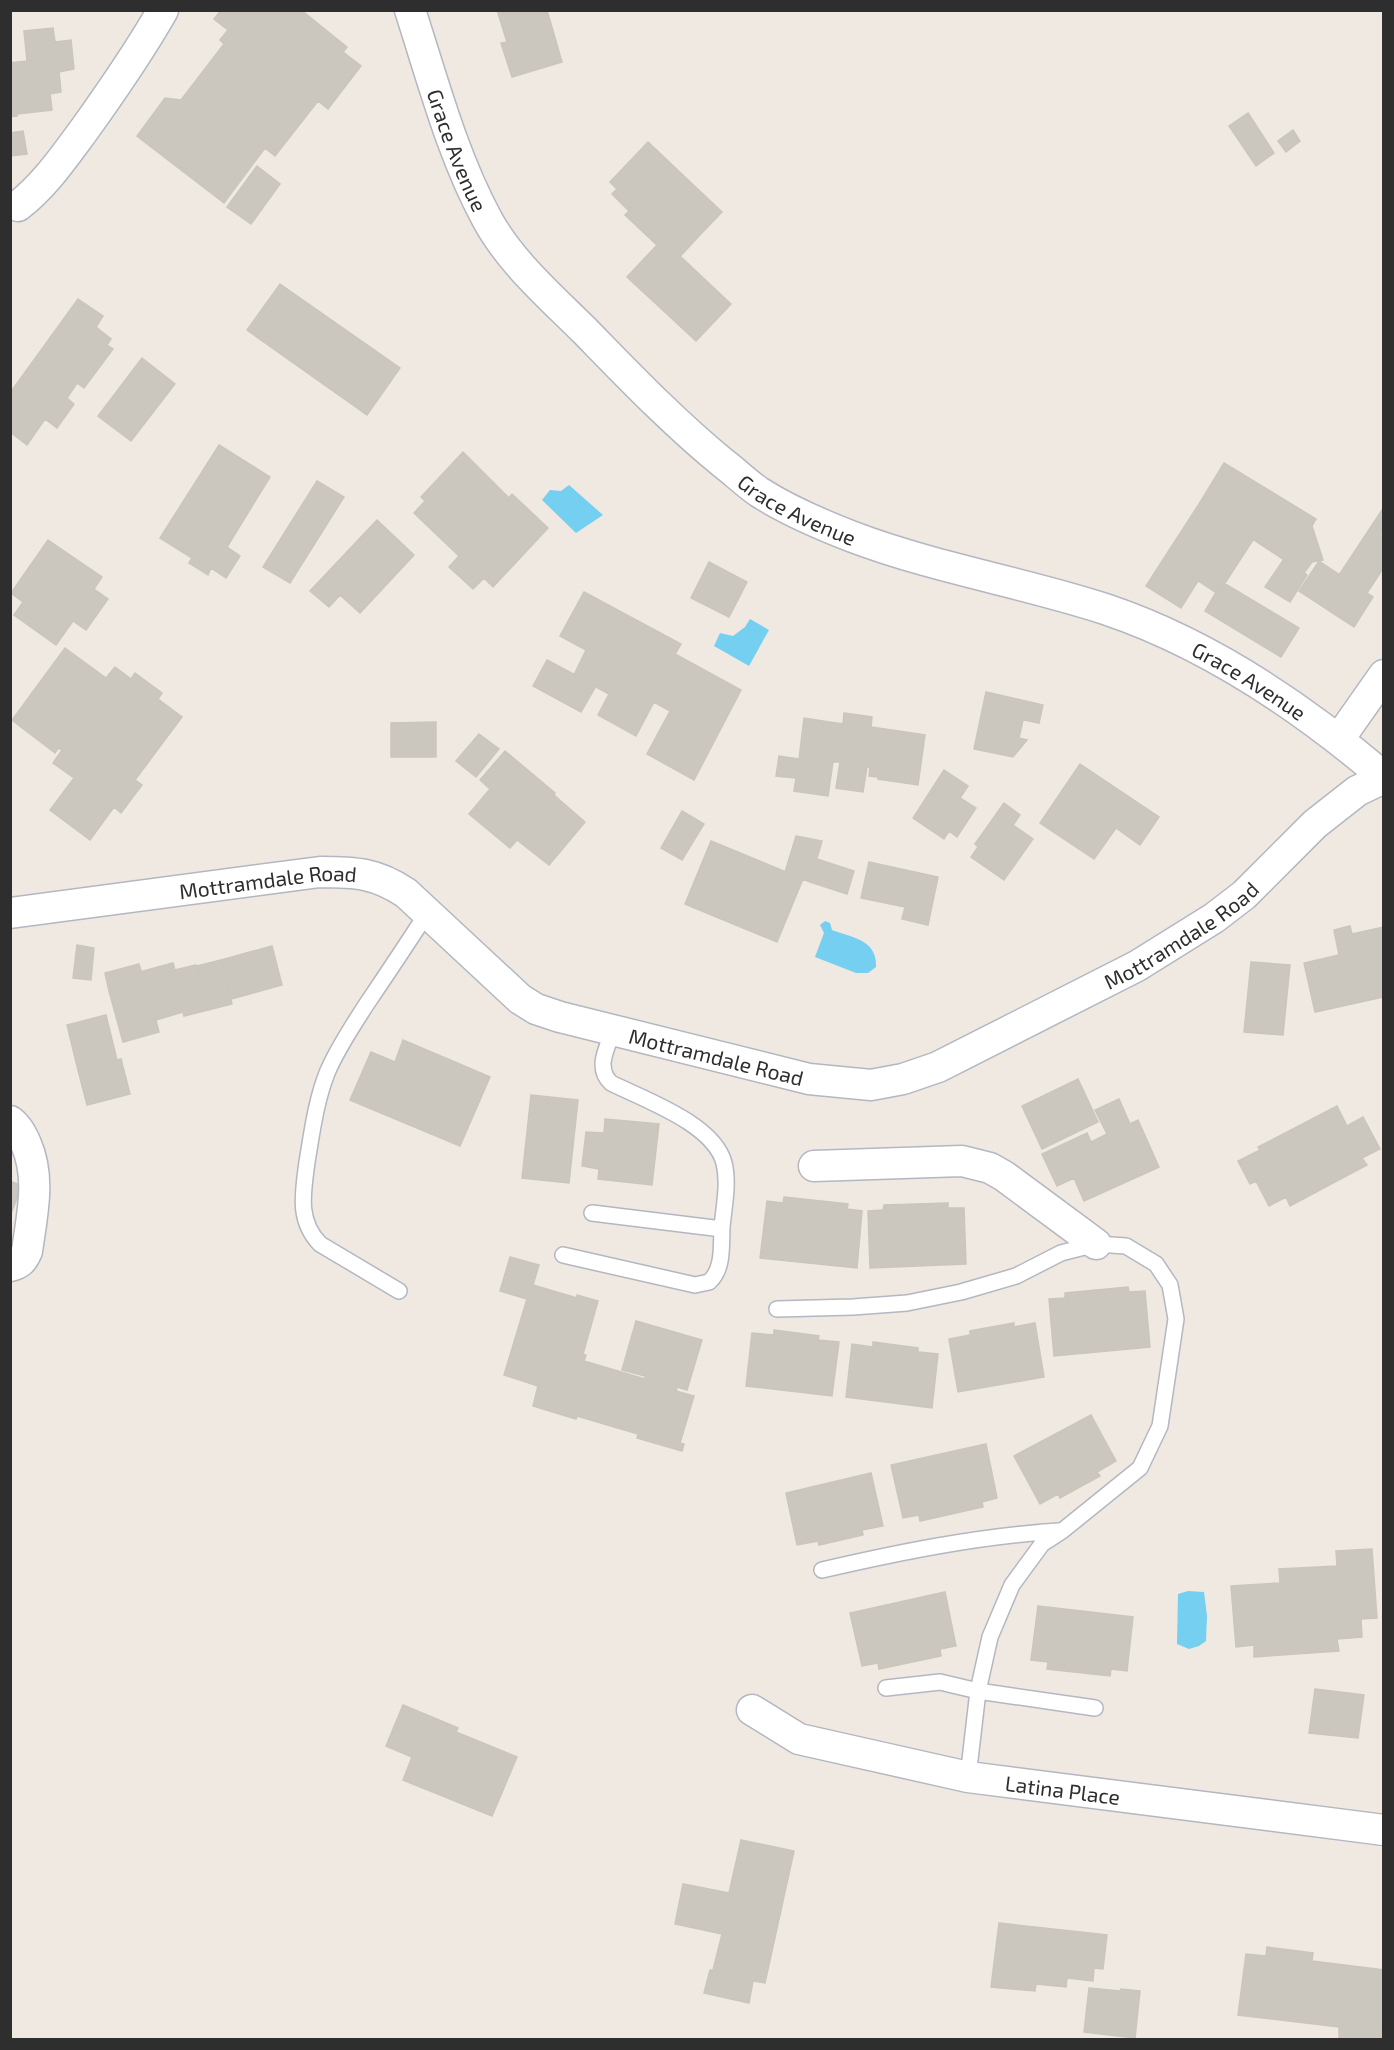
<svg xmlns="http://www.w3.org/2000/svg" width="1394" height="2050" viewBox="0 0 1394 2050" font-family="'Exo 2',sans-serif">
<rect width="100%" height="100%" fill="#efe9e1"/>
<path fill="#75cff0" d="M569,485L603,515L576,533L542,500L550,490L561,491Z
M750,619L769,630L749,666L714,646L720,633L733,636L745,627Z
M825,921L830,923L832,930C854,938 877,940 876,967L868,973H856L815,957L824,933L820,925Z
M1188,1591L1204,1592L1207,1616L1206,1641L1199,1646L1189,1649L1177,1644L1178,1594Z"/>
<path fill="#cbc7bf" stroke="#cbc5ba" stroke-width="1.5" d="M221,10H301L347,47L343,52L361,66L328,109L318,101L275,156L265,148L224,203L137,136L165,98L181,100L224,44L220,40L228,30L214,19Z
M497,10H547L562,62L512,77L501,43L507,42Z
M53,28L55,42L71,40L74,69L59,72L61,92L50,94L52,110L17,114V116L10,117V63L27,61L24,31Z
M1248,113L1274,153L1256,166L1229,126Z
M1293,130L1300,141L1286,152L1278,141Z
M23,131L27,154L10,156V133Z
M648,142L722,212L698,237L683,224L668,240L633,207L629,211L612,194L617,189L610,182Z
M257,166L280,184L251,224L227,207Z
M633,207L668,240L683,224L698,237L675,262L625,215Z
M657,245L675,262L680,256L731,304L696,341L627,277Z
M280,284L400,368L367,415L247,330Z
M78,299L103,316L96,327L111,339L107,345L113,349L84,388L77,383L67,398L74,404L57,428L45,419L27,445L10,432V393Z
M142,358L175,384L131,441L98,416Z
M219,445L270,477L227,547L240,556L226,578L211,568L208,575L189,563L192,558L160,538Z
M463,452L509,498L512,494L548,528L493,587L484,578L473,589L449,567L459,556L414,513L425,501L421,497Z
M1224,463L1316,519L1312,526L1323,560L1312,562L1304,573L1199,504Z
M317,481L344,497L290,583L263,567Z
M1199,504L1253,540L1218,594L1164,558Z
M1384,507V529L1380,535L1384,537V567L1367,593L1339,575Z
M377,520L414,555L360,613L340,595L329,607L310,591Z
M48,540L102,577L94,589L108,599L86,630L73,621L56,645L14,615L23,602L11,593Z
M1164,558L1198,581L1181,608L1146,586Z
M1284,559L1307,575L1290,602L1265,587Z
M1319,561L1373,597L1354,627L1299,591Z
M709,562L747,582L729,617L691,598Z
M1222,582L1299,628L1281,657L1205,611Z
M584,592L681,644L675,654L741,690L694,780L647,754L670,711L654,702L636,736L598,715L609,694L574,675L586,650L560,636Z
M65,648L106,678L115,667L131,679L135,673L162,693L158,699L182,717L135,780L142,785L121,813L114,807L90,840L50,810L74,778L53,763L62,750L58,748L55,753L12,720Z
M547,660L596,686L581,712L533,686Z
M986,692L1043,705L1039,723L982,711Z
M982,711L1023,720L1019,738L1027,740L1013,757L974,749Z
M844,713L872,717L871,727L925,735L918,785L878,779V777L869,776L870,767H867L863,792L836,788L840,762H833L828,796L794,791L796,778L776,776L779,756L799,759L804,718L843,724Z
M436,722V757H391V723Z
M479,734L499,749L476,777L456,761Z
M505,751L555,793L554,795L585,822L549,865L517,840L510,848L469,814L490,789L480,780Z
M1080,764L1159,817L1140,845L1116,828L1094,859L1040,823Z
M944,770L968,786L960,798L976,808L957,837L949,831L944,839L913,818Z
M1004,803L1020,815L1013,825L1033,839L1004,880L971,857L978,847L975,844Z
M682,811L704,824L682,860L661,848Z
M796,836L822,841L810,882L785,872Z
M711,841L803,879L777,942L685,904Z
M817,859L854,871L847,894L810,882Z
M869,862L938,877L928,925L902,919L905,907L861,898Z
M1350,926L1352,934L1384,927V997L1315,1012L1304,963L1339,955L1334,930Z
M77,945L94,948L91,980L73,978Z
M272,946L282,985L231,999L221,960Z
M221,960L232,1004L208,1010L197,966Z
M1251,962L1290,965L1283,1035L1244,1032Z
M173,963L175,970L196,965L208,1010L184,1016L183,1012L156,1020L159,1032L123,1042L109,991L139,983L136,973Z
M139,964L141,971L136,973L139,983L109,991L105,973Z
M106,1015L117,1060L78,1070L67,1025Z
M403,1040L490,1077L460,1146L350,1100L371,1052L395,1062Z
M121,1059L130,1094L87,1105L78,1070Z
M1078,1079L1098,1122L1042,1149L1022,1106Z
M531,1095L578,1100L569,1183L522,1178Z
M1119,1099L1130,1124L1138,1120L1159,1167L1084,1201L1074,1178L1057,1186L1042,1154L1087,1133L1091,1142L1107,1134L1095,1110Z
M1337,1106L1347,1126L1363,1117L1380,1149L1362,1158L1367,1165L1290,1206L1286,1197L1269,1206L1256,1181L1250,1184L1238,1161L1260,1150L1258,1147Z
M605,1119L659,1124L652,1185L598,1179L599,1169L582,1166L586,1132L604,1133Z
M10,1181L22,1186L10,1216Z
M784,1197L848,1204L847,1209L862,1211L857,1268L760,1258L767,1201L783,1203Z
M948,1203V1208H964L966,1264L870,1268L868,1211L883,1210L884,1205Z
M510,1257L539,1265L533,1285L577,1298V1295L598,1301L583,1354L586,1355L584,1361L645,1379V1376L622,1370L636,1321L702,1340L687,1390L677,1387L676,1391L694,1396L680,1443L684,1444L682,1451L637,1438L638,1434L577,1416L576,1419L533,1406L538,1386L504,1375L527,1299L500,1291Z
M1128,1287L1129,1292L1145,1291L1150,1347L1054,1356L1049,1299L1065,1298V1293Z
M1014,1323V1327L1035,1323L1044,1377L958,1392L949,1339L970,1335V1331Z
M774,1330L819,1336L818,1340L839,1342L832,1396L746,1386L752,1333L774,1335Z
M873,1342L918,1348V1352L938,1354L932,1408L846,1397L852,1344L873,1347Z
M1091,1415L1116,1461L1097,1472L1100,1476L1060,1498L1058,1494L1040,1504L1014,1456Z
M986,1444L997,1498L982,1502L983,1507L920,1521L919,1515L903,1518L891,1465Z
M871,1473L883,1526L862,1530L863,1535L819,1545L818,1541L797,1545L786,1493Z
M1372,1549L1377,1618L1361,1619L1362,1637L1337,1639L1339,1651L1254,1657V1645L1236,1647L1231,1586L1280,1583L1279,1569L1337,1566L1336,1551Z
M945,1592L956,1646L940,1649L941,1656L879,1669L878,1663L862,1666L850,1613Z
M1038,1606L1133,1617L1127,1671L1111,1669L1110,1676L1047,1669L1048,1662L1031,1660Z
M1315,1689L1364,1695L1358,1738L1309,1733Z
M403,1705L458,1728L456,1732L517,1757L492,1816L403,1780L412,1757L386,1746Z
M741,1840L794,1851L765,1983L753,1981L749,2003L704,1993L710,1970H713L722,1934L675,1924L683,1884L729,1893Z
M999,1923L1107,1935L1103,1969L1094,1968L1093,1981L1067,1978L1066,1987L1036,1984L1035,1991L991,1987Z
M1267,1947L1313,1953L1312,1961L1384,1970V2017L1381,2040L1339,2038V2027L1238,2015L1246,1954L1266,1956Z
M1089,1988L1120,1991L1121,1989L1140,1991L1135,2038L1084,2032Z"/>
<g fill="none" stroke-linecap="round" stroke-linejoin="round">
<g stroke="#b4b7c1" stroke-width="18">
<path id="lane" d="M592,1213L722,1229
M563,1255L695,1285L709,1282C724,1269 721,1245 722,1227C724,1206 729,1183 724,1163C714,1124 645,1100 611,1083C595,1068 607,1048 613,1031
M399,1291L320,1244C297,1220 303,1193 307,1162C312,1132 316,1101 327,1073C337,1049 352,1027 366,1005C387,974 407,944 427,913
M777,1309L853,1307L907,1303L961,1292L1016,1276L1061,1253L1096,1244L1126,1246L1156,1264L1170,1285L1176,1319L1160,1426L1140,1468L1062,1531L1042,1544L1012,1585L990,1637L978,1691L968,1777
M822,1570C900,1552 979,1536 1059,1531
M886,1688L940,1682L978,1691L1095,1708"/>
</g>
<g stroke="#b4b7c1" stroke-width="33">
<g id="street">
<path id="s1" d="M410,10C433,81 452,154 487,219C510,262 552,298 586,332C630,377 674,423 723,463C735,472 746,483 759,492C787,510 822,525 853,537C935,568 1022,582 1105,609C1207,643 1303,708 1384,777"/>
<path d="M18,206C45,185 64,157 84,130C112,91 139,52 163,10"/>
<path d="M1339,739L1384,675"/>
<path id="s2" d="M10,913L320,872C356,872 376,873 406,893L520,999L536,1009L560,1017L809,1079L871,1085L903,1079L938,1067L1137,966L1214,918L1244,895L1315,824L1357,791L1384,778"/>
<path d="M10,1121C18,1127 22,1135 26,1144C41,1178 32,1215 27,1251C23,1260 20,1264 10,1266"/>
<path d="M814,1166L962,1161L990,1168L1004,1176L1096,1244"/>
<path id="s3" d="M752,1710L799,1739L968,1777L1384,1830"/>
</g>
</g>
<use href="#lane" stroke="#fff" stroke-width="15"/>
<use href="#street" stroke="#fff" stroke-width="30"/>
</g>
<g text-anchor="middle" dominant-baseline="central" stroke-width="5" stroke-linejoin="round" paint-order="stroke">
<g font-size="21" fill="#2e2e2e" stroke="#fff">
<text stroke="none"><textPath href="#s1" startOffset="148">Grace Avenue</textPath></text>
<text stroke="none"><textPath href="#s1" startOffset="652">Grace Avenue</textPath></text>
<text stroke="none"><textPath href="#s1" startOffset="1138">Grace Avenue</textPath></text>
<text stroke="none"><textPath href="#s2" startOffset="260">Mottramdale Road</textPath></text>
<text stroke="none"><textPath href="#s2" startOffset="1268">Mottramdale Road</textPath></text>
<text stroke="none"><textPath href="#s2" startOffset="764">Mottramdale Road</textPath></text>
<text stroke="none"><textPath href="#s3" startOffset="324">Latina Place</textPath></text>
</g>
</g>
<rect width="1394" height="2050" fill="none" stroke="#2e2e2e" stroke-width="24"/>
</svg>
